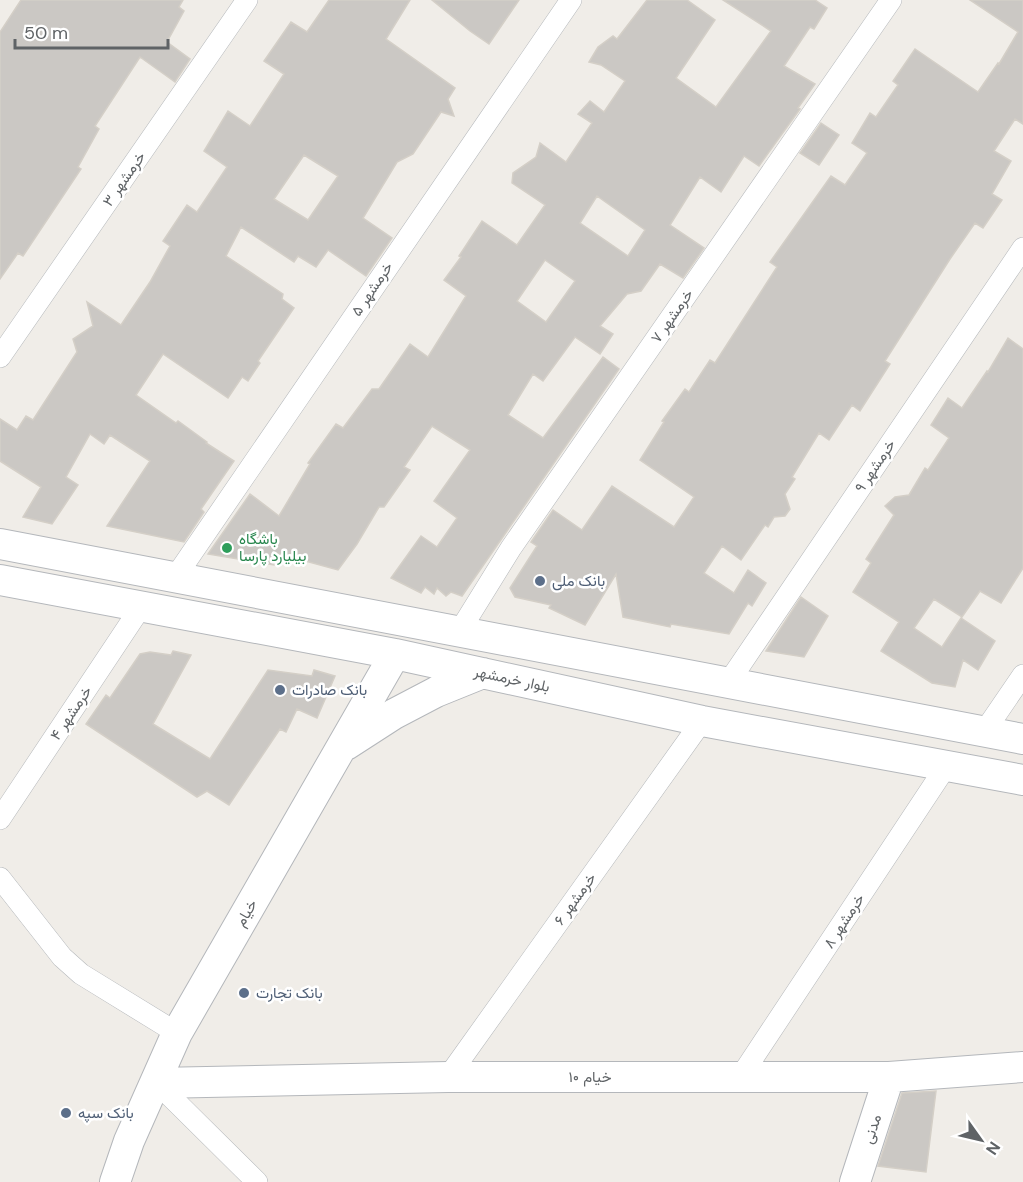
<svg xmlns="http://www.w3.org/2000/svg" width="1023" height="1182" viewBox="0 0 1023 1182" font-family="'DM Sans',Vazirmatn,sans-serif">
<rect width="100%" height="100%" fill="#f0ede8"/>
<path fill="#cbc8c4" stroke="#d4cfc7" stroke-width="1.5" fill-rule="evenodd" d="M21,0H183L179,7L184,11L167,42L190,59L175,82L140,57L95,126L99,129L78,167L81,169L23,256L18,253L0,279V32Z
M329,0H410L386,39L455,88L448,99L454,116L441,112L413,154L397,162L363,218L392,238L366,276L328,250L316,267L298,256L294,262L241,227L226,256L283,294L282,299L294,308L258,361L260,363L248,381L242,377L228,398L163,354L136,395L176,423L178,421L207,442L206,443L234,461L201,509L204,512L184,542L107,526L150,461L110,435L104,444L90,434L66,477L78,485L52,524L23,517L41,487L0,461V419L17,430L26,416L33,420L77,352L73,339L93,326L87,302L121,325L150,282L170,246L163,241L187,205L197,212L227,167L204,151L228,111L250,126L284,74L264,61L291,22L307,32ZM304,155L338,176L308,220L274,199Z
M432,0H519L489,44L470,31Z
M647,0H687L715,20L676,78L716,107L771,31L723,0H815L827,8L814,29L810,27L784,66L815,84L798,108L800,109L759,166L744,156L721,192L700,177L670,225L704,248L683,278L660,264L641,291L627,294L600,326L613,334L600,354L575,337L543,381L533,374L508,415L543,438L603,357L619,369L462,596L451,592L446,596L437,588L434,594L425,587L421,593L391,578L421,536L437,547L457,518L434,501L470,450L432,426L404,467L410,470L384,507H379L357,544L338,570L276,553L274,565L208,554L250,494L279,516L310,464L308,463L336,424L343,428L372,389H379L410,344L428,357L466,296L444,280L461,257L459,256L482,221L517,245L545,205L512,183L513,173L536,157L540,143L566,162L592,123L578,114L590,101L604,112L625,81L601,65L589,62L598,47L613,36L617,39ZM597,196L645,230L628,256L580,223ZM545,260L575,281L546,322L517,301Z
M970,0H1023V124L1015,119L994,151L1011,161L992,194L1002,200L983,228L975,223L950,259L885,361L890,364L860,411L852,405L829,440L819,433L792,477L795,479L785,494L790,509L785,516L774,517L768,527L765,525L741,560L722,546L704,573L734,593L748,570L766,583L752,606L748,603L729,634L671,624L670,627L623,617L616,574L585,625L549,608L551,605L515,597L510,588L537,546L531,542L553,510L582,530L612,486L674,527L694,497L640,460L664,422L662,421L685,389L689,392L710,360L715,363L777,267L770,262L831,176L845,185L867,153L852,143L870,113L876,117L898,85L893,81L915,49L978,92L998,63L999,64L1018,32Z
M821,123L839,135L819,165L800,153Z
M1008,338L1023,349V568L1001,603L980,591L962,617L934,599L914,628L942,647L961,618L995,641L978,670L963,660L955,687L932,683L881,651L899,622L853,592L871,563L866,559L894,515L885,506L895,497L909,495L925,468L928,470L949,438L931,425L948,398L962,408L987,371L988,372Z
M801,597L828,616L804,657L766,651Z
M173,651L191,655L153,724L210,759L268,670L312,676L314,670L335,676L317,718L297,709L286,732L280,729L229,805L207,791L197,797L86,724L106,695L110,698L140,654L150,652L171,655Z
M936,1091L926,1172L878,1166L902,1093Z"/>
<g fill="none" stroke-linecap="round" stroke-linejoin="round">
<g stroke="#b5b8bb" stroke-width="22">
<path id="street" d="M0,357L247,0
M174,579L571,0
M459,632L511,548L891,0
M728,683L1023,248
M984,732L1023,675
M0,819L141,607
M0,878L62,957L81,974L177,1033
M741,1076L947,765
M448,1077L702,721
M157,1083L257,1182"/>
</g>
<g stroke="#b4b7bb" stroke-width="32">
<path id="secondary" d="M0,544L1023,739
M0,580L395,654L702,721L1023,780
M346,745L394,714L436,692L483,673
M157,1083L448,1077H889L1023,1067
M115,1182L129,1141L177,1033L395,654
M855,1182L889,1077"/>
</g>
<use href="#street" stroke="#fff" stroke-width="21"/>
<use href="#secondary" stroke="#fff" stroke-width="30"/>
</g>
<circle fill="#2e9e5b" stroke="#fff" stroke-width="2" cx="227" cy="548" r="6"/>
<g fill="#5c6f8a" stroke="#fff" stroke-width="2">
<circle cx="540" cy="581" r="6"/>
<circle cx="280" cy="690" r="6"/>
<circle cx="244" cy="993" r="6"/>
<circle cx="66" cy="1113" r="6"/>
</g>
<g text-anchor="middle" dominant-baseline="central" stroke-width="5" stroke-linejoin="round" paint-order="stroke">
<g font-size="15" fill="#5f6366" stroke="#fff">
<text transform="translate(124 179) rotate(-55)">خرمشهر ۳</text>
<text transform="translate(372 289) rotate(-56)">خرمشهر ۵</text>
<text transform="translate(672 316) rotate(-55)">خرمشهر ۷</text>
<text transform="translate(875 466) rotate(-56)">خرمشهر ۹</text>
<text transform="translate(512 679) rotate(12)">بلوار خرمشهر</text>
<text transform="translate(71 713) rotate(-56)">خرمشهر ۴</text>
<text transform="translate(575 899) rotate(-54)">خرمشهر ۶</text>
<text transform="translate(246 913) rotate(-60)">خیام</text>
<text transform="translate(844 921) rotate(-57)">خرمشهر ۸</text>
<text x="590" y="1077">خیام ۱۰</text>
<text transform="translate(872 1129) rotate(-72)">مدنی</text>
</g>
<g font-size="15" fill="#27864d" stroke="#fff" text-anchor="start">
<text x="239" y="539">باشگاه<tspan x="239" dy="17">بیلیارد پارسا</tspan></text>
</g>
<g font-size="15" fill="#4e5e75" stroke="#fff" text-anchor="start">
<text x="552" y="581">بانک ملی</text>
<text x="292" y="690">بانک صادرات</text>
<text x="256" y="993">بانک تجارت</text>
<text x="78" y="1113">بانک سپه</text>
</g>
</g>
<g transform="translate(981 1140) rotate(124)" stroke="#ffffff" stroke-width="4.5" paint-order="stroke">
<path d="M0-4.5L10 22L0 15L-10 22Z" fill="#5f6366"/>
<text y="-9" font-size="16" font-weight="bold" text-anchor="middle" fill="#5f6366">N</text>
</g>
<path d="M15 39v9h153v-9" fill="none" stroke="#5f6366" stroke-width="3"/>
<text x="24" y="39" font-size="18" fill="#5f6366" stroke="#ffffff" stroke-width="4.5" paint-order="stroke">50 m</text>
</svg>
